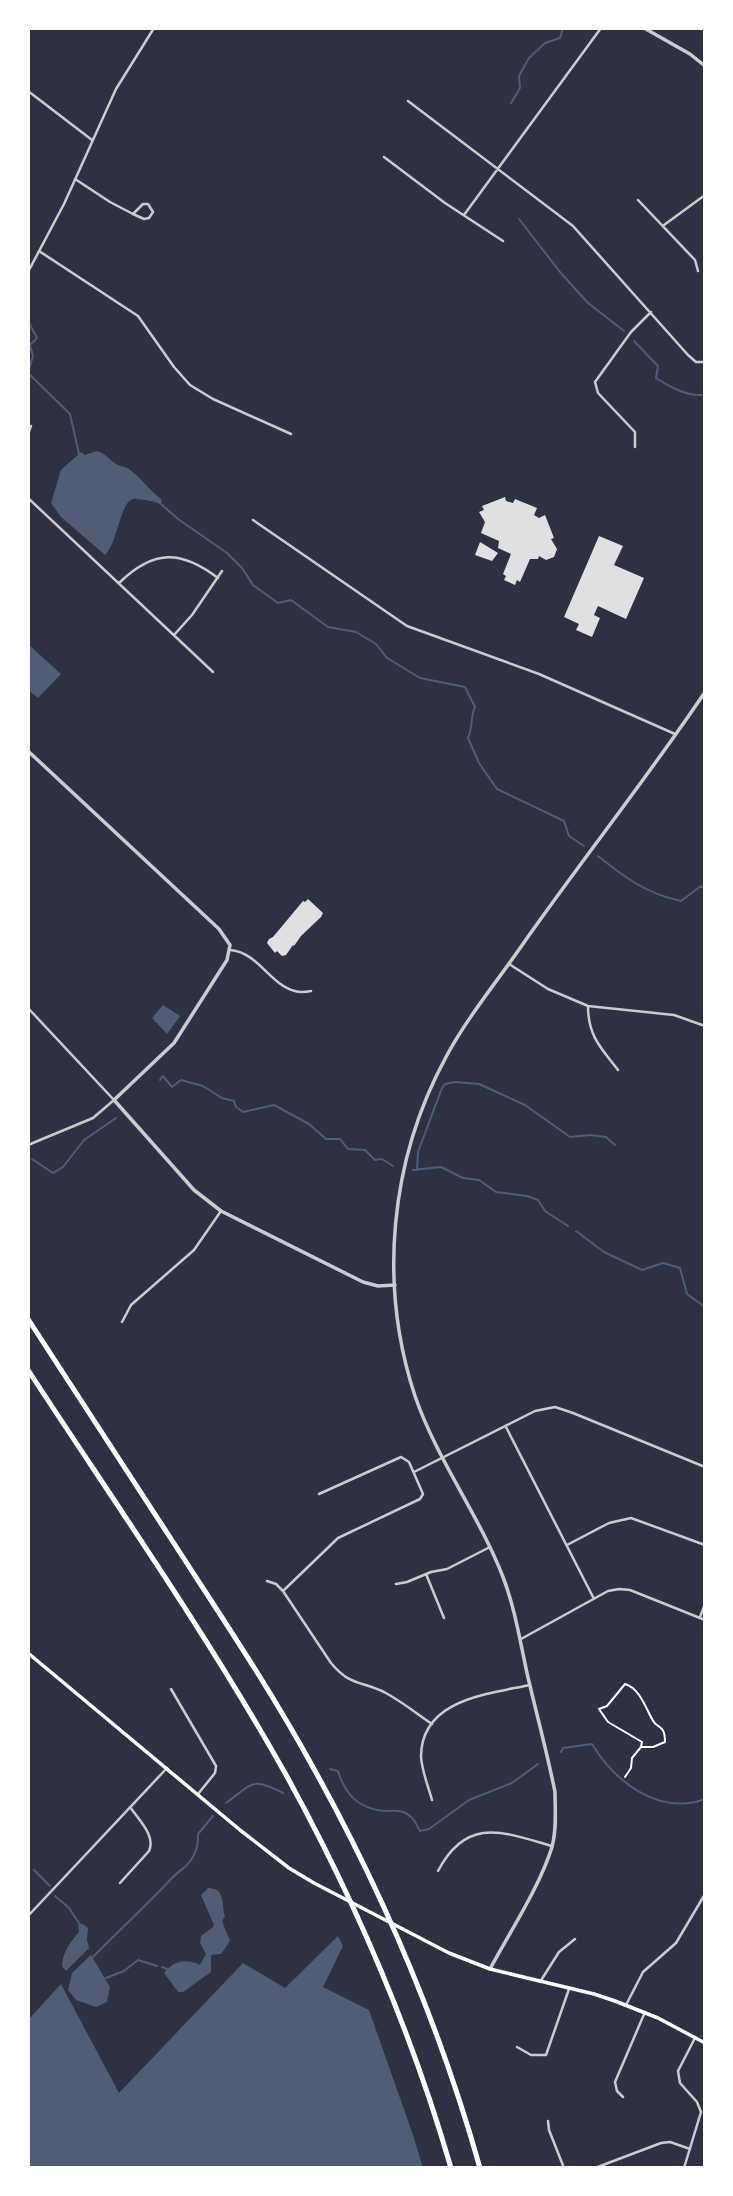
<svg xmlns="http://www.w3.org/2000/svg" width="733" height="2196" viewBox="0 0 733 2196" font-family="Quicksand,sans-serif">
<rect width="100%" height="100%" fill="#2d3142"/>
<path fill="#4f5d75" d="M97,451C106,454 109,459 116,464C119,466 123,466 127,468C135,471 151,492 161,499L162,502L160,504C154,501 151,501 145,500C141,500 137,498 134,499C120,500 118,543 105,555L61,517L51,503L61,470L81,452L85,455Z
M28,644L61,674L38,698L28,690Z
M163,1005L180,1016L167,1034L152,1018Z
M208,1888C226,1888 221,1904 225,1916L222,1921L230,1941L221,1954L211,1955V1972L183,1992H178L164,1973C173,1961 186,1958 200,1965L206,1954L200,1943L201,1936L213,1927L214,1925L201,1895Z
M83,1924L88,1928L87,1940L89,1948L66,1971L62,1966C62,1953 71,1941 79,1932L78,1925Z
M338,1936L343,1946L323,1987L369,2010L413,2135L423,2168H28V2020L61,1984L119,2093L243,1963L285,1988Z
M91,1955L110,1987L107,2002L96,2007L76,2000L68,1990L72,1973Z"/>
<g fill="none" stroke-linecap="round" stroke-linejoin="round">
<path stroke="#4f5d75" stroke-width="2" d="M511,103L520,88L519,76L529,58L545,43L560,38L563,28
M519,219L560,272L588,303L624,331
M28,321L37,338L30,345L33,356L28,373L70,414L79,454
M634,341L658,366L656,378C670,387 686,396 702,395
M161,504L178,519L227,553L242,568L253,585L278,603L291,600L328,627L356,632L376,644L387,658L420,678L465,687L475,707C470,718 473,727 468,738L479,763L497,789L564,821L569,836L584,846
M598,856C624,877 647,894 681,901L701,886L705,890
M160,1080L163,1076L172,1087L181,1080L203,1086L222,1098L234,1101L236,1107L243,1112L274,1105L309,1124L326,1139H340L348,1149L365,1150L375,1160L382,1159L393,1166
M32,1159L53,1173L63,1167L84,1140L116,1118
M413,1170L441,1167L463,1178L479,1180L496,1192L527,1196L538,1200L545,1211L568,1226
M417,1170L418,1152L442,1088L445,1084L455,1082L479,1084L525,1105L570,1137L591,1135L606,1137L615,1145
M576,1231L604,1252L642,1270L663,1263L680,1268L687,1294L705,1307
M561,1752L563,1748L592,1744C615,1782 659,1816 705,1799
M330,1769L338,1771C345,1794 358,1809 385,1811C395,1811 403,1809 411,1817C415,1820 417,1826 420,1831L429,1829L469,1800L512,1783L538,1764
M226,1803C254,1783 250,1777 283,1793
M34,1870L50,1886
M55,1896L69,1908L81,1926
M92,1958C118,1931 145,1907 171,1879C177,1872 186,1868 191,1860C197,1851 198,1845 198,1834L213,1816
M162,1967L167,1969
M106,1978L124,1971L138,1960L157,1966"/>
</g>
<path fill="#e0e0e3" d="M505,497L506,501L513,503L515,499L537,508L534,515L539,518L545,515L554,538L551,539L557,549L554,557L546,560L539,556L538,559H530L520,582L517,580L515,585L504,580L506,576L503,574L511,554L498,548L499,541L481,533L485,522L479,512L484,510L482,506Z
M599,536L623,546L614,565L644,578L626,619L598,606L594,615L600,618L592,637L576,630L579,624L564,617Z
M480,542L498,553L492,561L475,555Z
M308,899L323,913L321,917L301,936L294,946L293,945L286,955L282,956L277,951L275,953L267,943L269,939L273,937L303,901L305,902Z"/>
<g fill="none" stroke-linecap="round" stroke-linejoin="round">
<path stroke="#fff" stroke-width="2" d="M625,1777L631,1768L632,1758L641,1747H653L665,1742C665,1723 657,1730 652,1719C645,1706 639,1688 625,1684L607,1706L599,1709L608,1722L642,1742L641,1747"/>
<path stroke="#caccd0" stroke-width="2.5" d="M28,91L92,140
M408,101L573,226L688,355L696,362H705
M384,157L445,203L503,241
M75,179L110,202L133,214L143,204H148L153,212L149,218L144,219L133,214
M638,200L695,260L698,271
M464,215L601,28
M664,225L705,195
M39,251L138,316L174,367L190,385L213,399L291,434
M28,272L64,204L116,89L154,28
M28,434L31,426
M635,447V432L598,393L595,382L631,332L651,312
M28,498L213,672
M253,520L407,626L539,674L675,734
M119,583C153,550 180,549 218,578
M174,635L192,615L222,571
M230,950C258,952 269,984 295,991C300,993 306,992 311,991
M509,964L548,989L588,1006L674,1015L705,1026
M588,1006C588,1036 601,1048 618,1070
M28,1008L114,1100L93,1118L28,1145
M122,1322L131,1305L194,1250L221,1211
M506,1427L593,1597
M414,1472L535,1411L555,1407L573,1413L705,1467
M567,1545L609,1523L631,1518L705,1545
M426,1574L444,1618
M267,1581L276,1584L283,1591L331,1663C350,1686 361,1681 384,1692C401,1701 416,1713 432,1724
M396,1584L407,1582L431,1572L447,1569L490,1547
M283,1591L338,1538L420,1499L423,1494L409,1462L401,1457L319,1494
M700,1617L705,1604
M521,1639L608,1591L619,1589L630,1590L705,1620
M171,1689L216,1766L215,1773L198,1794
M432,1800C428,1786 422,1771 421,1757C421,1699 488,1694 530,1685
M438,1871C467,1816 503,1832 552,1846
M120,1883L149,1851C156,1836 139,1820 130,1807
M28,1916L167,1768
M540,1982L559,1952L575,1939
M626,2005L643,1972L676,1943L705,1894
M517,2047L531,2055H546L569,1989
M623,2097L617,2091L615,2082L645,2012
M548,2121L549,2130L564,2168
M595,2168L661,2143L670,2142L690,2149
M684,2168L701,2112L697,2102L680,2083L678,2071L695,2038"/>
<path stroke="#caccd0" stroke-width="3.5" d="M644,28L690,54L705,66
M28,751L219,929L230,945L227,960L174,1043L114,1100L194,1190L221,1211L363,1282L378,1286L395,1285
M490,1969C510,1932 540,1886 552,1847C557,1829 555,1810 555,1792C547,1752 536,1712 527,1673C520,1641 515,1608 503,1577C479,1515 437,1460 415,1396C378,1284 390,1160 446,1057C468,1016 499,979 525,941C584,857 648,777 705,692"/>
<path stroke="#fff" stroke-width="3.5" d="M28,1653L240,1830L289,1868L314,1883L449,1953L490,1969L594,1994L615,2001L658,2018L705,2043"/>
<path stroke="#fff" stroke-width="5" d="M28,1319C77,1394 126,1470 175,1545C223,1619 272,1692 314,1769C384,1895 441,2030 480,2168
M28,1370C115,1503 207,1634 285,1773C354,1898 411,2030 451,2168"/>
</g>
<rect width="733" height="2196" fill="none" stroke="#ffffff" stroke-width="60"/>
</svg>
